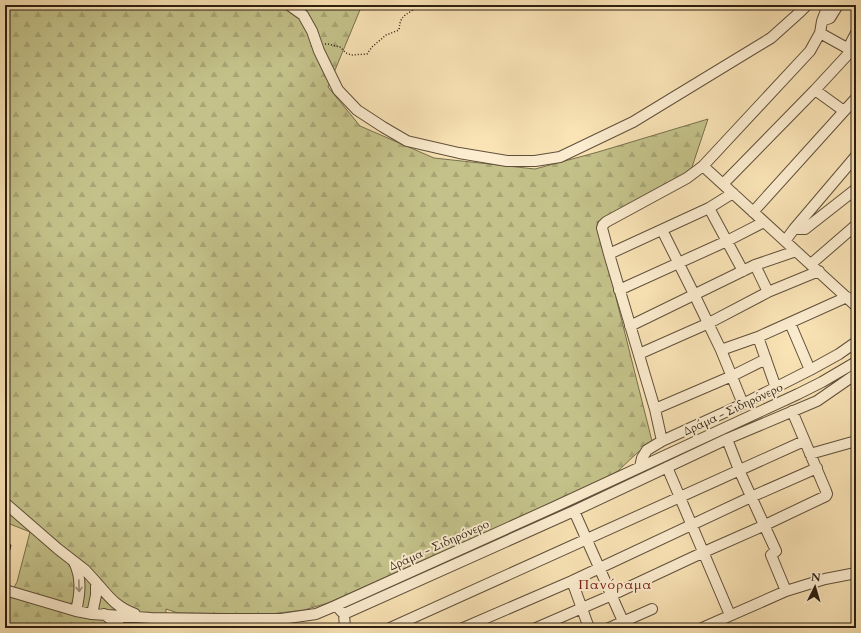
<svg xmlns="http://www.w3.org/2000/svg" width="861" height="633" viewBox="0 0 861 633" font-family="Cardo,serif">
<defs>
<pattern id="forest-firs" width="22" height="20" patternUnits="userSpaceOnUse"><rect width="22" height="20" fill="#c4c28a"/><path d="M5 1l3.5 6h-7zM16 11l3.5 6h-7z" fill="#a9a676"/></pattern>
<pattern id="building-back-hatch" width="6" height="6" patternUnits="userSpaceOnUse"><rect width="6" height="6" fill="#e7a087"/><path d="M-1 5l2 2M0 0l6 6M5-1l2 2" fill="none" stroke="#c68974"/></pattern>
</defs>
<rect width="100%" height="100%" fill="#fae4b6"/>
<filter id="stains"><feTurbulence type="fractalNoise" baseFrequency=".005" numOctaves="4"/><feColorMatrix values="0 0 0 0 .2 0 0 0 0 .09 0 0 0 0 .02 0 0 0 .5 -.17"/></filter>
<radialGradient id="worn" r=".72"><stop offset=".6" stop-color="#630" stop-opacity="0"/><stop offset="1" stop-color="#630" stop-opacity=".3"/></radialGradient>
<path fill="url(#forest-firs)" stroke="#78704e" d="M5,5H362L328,87L360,126L434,158L535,169L598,152L708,119L691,170L597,222L652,441L650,444L637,453L618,471L607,477L553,504L428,558L328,603L304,610L271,614L178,613L166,609L165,628H5V598H8L17,582L30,532L5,522Z"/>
<path fill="url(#building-back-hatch)" stroke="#2d1f11" d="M5,543L11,545L8,557H5Z"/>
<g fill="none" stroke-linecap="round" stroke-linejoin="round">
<g stroke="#60503a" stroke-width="12">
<path id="minor" d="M289,5L303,15L312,31L319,51L338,90L357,110L383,127L407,141L459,153L507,161H535L560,157L633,122L771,38L800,12L807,5
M822,21L830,18L838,5
M820,33L856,53
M848,48L856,33
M815,90L844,111
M703,166L856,306
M723,184L815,90L852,50
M709,208L743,271
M753,212L856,98
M794,229H805L856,189
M662,230L694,294L721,350
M785,241L794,229L856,156
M609,254L709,208L733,193
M811,264L856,225
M755,265L768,292
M619,290L727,241L764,222
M790,323L810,370
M630,326L755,265L796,251
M758,337L776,388
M639,354L709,323L768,292L819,271
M743,404L721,350L758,337L847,297
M655,409L732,376L766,359
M727,439L739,470L776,551L771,555L786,591
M662,441L655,409L609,254L602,228L603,225L606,222L687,178L703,166L810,51L820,33L822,21L828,5
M810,454L856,441
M640,467L642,458L647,450L662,441L743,404L810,370L839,354L856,342
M667,467L730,615
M5,503L58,549L85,570L96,582V595L92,614
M574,511L626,628
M74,562C82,578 80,594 76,611
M572,581L589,628
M96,582C109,597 116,607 135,614
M5,590L76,611L92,614L151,618L215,619H281L316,614L335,606L552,508L798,394L822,382L856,362
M340,610L344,614L345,628
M104,614L122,628
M344,614L574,511L727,439L817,401L856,374
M390,628L804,441
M463,628L572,581L751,497L817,468
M536,628L612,595L704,552L765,525L826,496L827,494L826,491L792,411
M609,628L652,609
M702,628L786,591L825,579L856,573"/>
</g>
<path stroke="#2d1f11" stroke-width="1.5" stroke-dasharray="1 2" stroke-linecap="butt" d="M325,44H328L340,47L346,53L351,55L367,54L372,47L386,35L399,30C400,19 402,16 412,11L414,7L417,5"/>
<use href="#minor" stroke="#fcedd0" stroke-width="10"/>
</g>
<defs><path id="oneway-shaft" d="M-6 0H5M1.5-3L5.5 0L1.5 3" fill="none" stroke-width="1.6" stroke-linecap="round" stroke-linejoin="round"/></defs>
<use stroke="#9f907a" href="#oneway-shaft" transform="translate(79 586) rotate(88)"/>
<g text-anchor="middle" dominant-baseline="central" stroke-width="4" stroke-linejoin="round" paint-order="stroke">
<g font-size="12" fill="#2d1f11" stroke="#fcedd0">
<text transform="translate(733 409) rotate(-25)">Δράμα - Σιδηρόνερο</text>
<text transform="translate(439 545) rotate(-24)">Δράμα - Σιδηρόνερο</text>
</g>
<g font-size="14" letter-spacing="1" fill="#7a1f14" stroke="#fcedd0">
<text x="615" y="584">Πανόραμα</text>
</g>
</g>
<rect width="861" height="633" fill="none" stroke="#fae4b6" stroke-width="20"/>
<rect x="6" y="6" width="849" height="621" fill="none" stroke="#2d1f11" stroke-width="2"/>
<rect x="10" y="10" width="841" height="613" fill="none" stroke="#2d1f11"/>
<g transform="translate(815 587) rotate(5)" stroke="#fcedd0" stroke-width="3" paint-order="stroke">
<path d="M0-3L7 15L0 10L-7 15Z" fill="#2d1f11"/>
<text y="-6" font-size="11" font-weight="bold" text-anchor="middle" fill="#2d1f11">N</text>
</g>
<rect width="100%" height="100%" filter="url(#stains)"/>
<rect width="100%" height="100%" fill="url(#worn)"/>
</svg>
